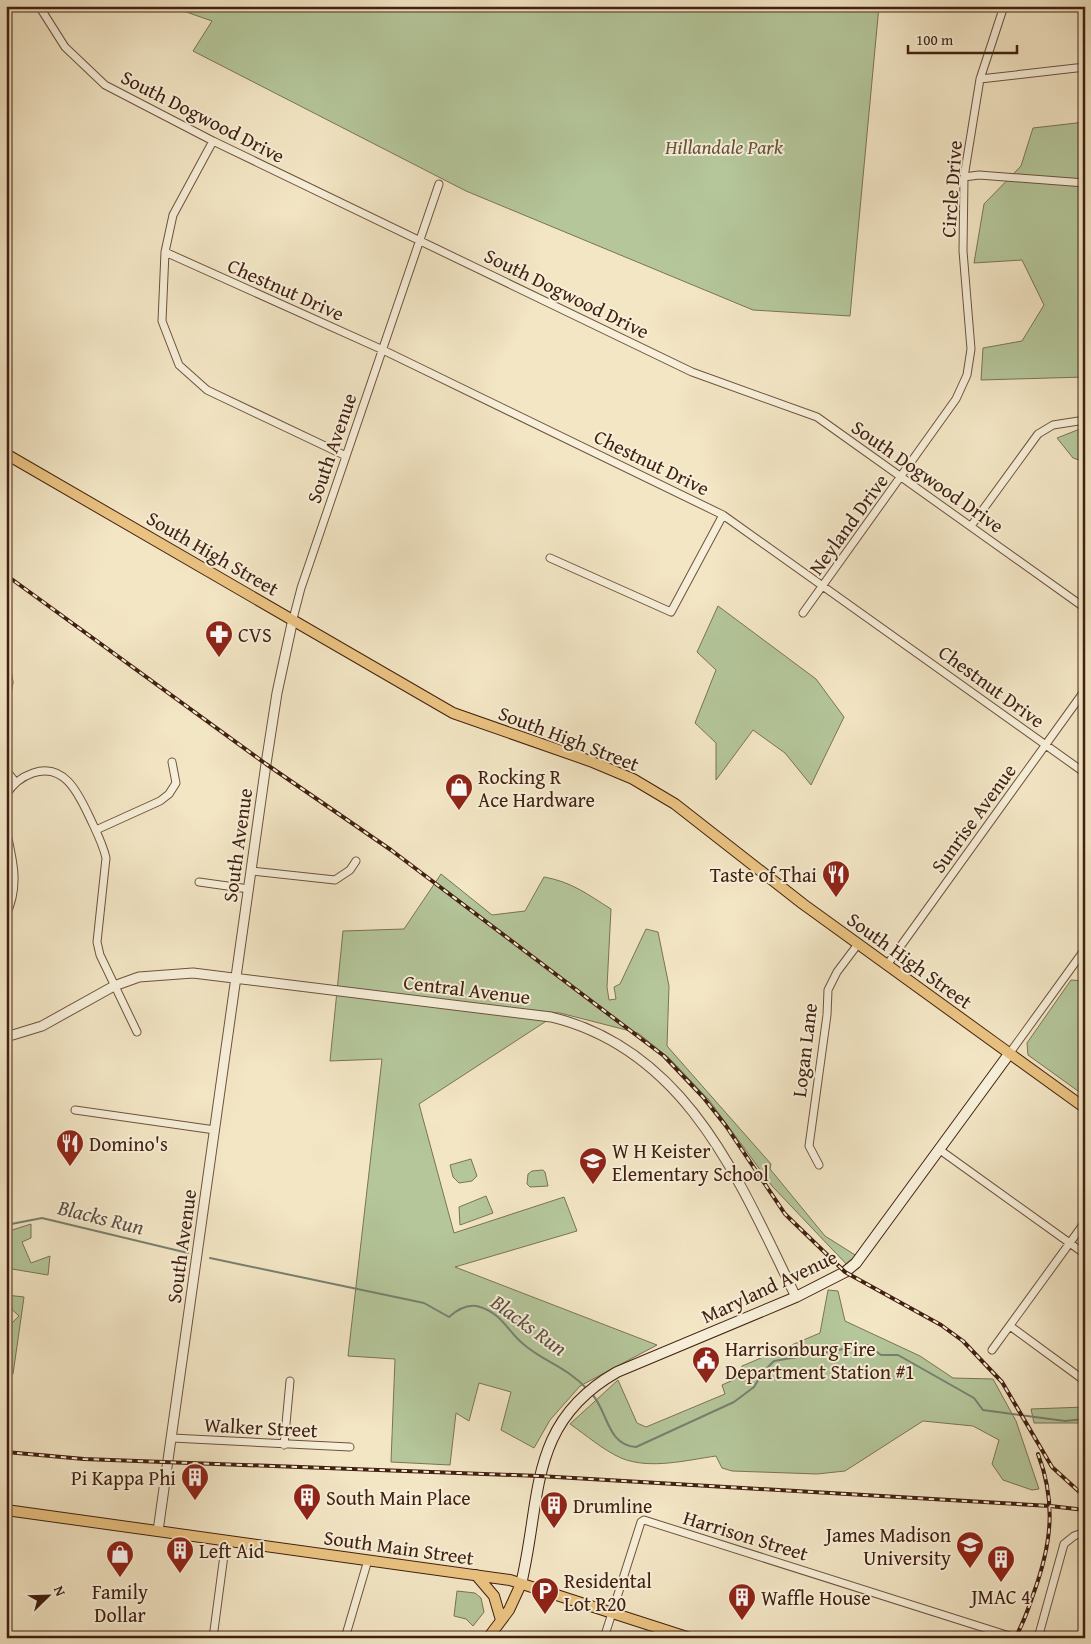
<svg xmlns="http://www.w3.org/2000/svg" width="1091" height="1644" viewBox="0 0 1091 1644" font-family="'Gentium Book Plus',serif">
<rect width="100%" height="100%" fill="#f3e6c5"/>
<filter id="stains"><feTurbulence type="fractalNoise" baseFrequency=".004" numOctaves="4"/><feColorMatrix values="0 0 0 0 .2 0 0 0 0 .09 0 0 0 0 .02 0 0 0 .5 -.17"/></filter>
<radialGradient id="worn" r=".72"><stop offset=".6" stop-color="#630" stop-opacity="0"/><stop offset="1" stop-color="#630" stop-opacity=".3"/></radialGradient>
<path fill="#b4c69a" stroke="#7b7355" d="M169,6H879L850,316L753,310L466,191L193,51L212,21Z
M1085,122V377L981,380L983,348L1022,341L1044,305L1022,260L974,263L984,204L1021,166L1033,128Z
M1085,427V462L1073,458L1057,438Z
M718,606L816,679L844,717L811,785L785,753L753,730L716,780V743L695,723L716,670L697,652Z
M441,874L492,915L525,911L544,877C572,882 587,894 611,909L607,987L609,1000L616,999L614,987L620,984L646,929L658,932L669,986L667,1046L771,1164L770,1169L825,1236L860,1258L850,1268L772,1186L709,1100L670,1059L638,1033L560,1013L369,994L548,1020L419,1104L454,1233L564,1197L577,1231L455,1267L657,1345L580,1386L550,1420L534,1448L501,1430L511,1392L479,1383L469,1421L456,1413L450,1465L391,1462L395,1359L348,1356L382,1059L330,1061L343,931L404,929Z
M1071,980L1085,981V1096L1028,1055L1027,1043Z
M471,1159L477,1176L472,1181L459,1183L453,1177L450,1165Z
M543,1170L545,1172L548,1186L530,1187L527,1184L528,1174L532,1171Z
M486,1196L493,1213L460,1225L459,1207Z
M31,1224V1238L22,1242L31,1263L50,1256L48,1275L6,1268V1232Z
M828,1290L838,1291L845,1321L920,1356L953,1378L993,1379L1016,1421L1039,1489L1032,1490L1003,1480L992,1464L999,1440L973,1426L923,1421L845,1471L817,1474L732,1471L722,1468L716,1456C687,1460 650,1470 621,1458C603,1450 586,1435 570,1424L618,1380L637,1423L646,1427L725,1394L722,1385L740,1377L738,1373L741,1372L742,1366L820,1333Z
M6,1295L24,1297L13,1374H6V1329L19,1316L6,1304Z
M1085,1407V1423H1034L1031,1409Z
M457,1591L475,1593L481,1598L484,1612L473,1626L466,1619L454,1616Z"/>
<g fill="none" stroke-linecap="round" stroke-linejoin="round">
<path stroke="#778071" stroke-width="2" d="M6,1225L42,1218L188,1253
M210,1258L424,1303L449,1317C458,1309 468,1303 480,1307C500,1313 507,1329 521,1342C541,1361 566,1366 587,1389
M592,1394C608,1412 607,1445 636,1447L734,1402L754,1387L763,1372L774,1361L867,1345L881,1355H898L974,1398L983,1410L1065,1421L1085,1419"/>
<g stroke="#6e523d" stroke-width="9">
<path id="minor" d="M39,6L65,47L105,85L213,141L692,372L817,417L1085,608
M980,79L1085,67
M213,141L173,215L165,252L162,321L179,365L207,390L346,456
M964,177L979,175L1085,183
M165,252L383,350L723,515L1085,773
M971,526L1038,434L1053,425L1085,420
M550,558L671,612L723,515
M803,613L956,399L967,375L971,349L963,251L964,177L980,79L1004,6
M293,619L301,588L439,184
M6,663L9,682L6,701
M6,770L16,783
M6,795C12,785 21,777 33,773C65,762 79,795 90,818C96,831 103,844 106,858L97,942L100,955L137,1032
M6,830C13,860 20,886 6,915
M96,830L160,801L169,794L176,783L172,762
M251,871L335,880L350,870L356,861
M199,882L249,889
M887,965L1085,690
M1009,1054L1085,949
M75,1110L215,1130
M940,1150L1085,1254
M819,1165L809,1146L827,1015L828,990L837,972L858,944
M1010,1326L1085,1381
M992,1350L1085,1222
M172,1438L350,1447
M284,1445L290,1381
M213,1638L226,1540
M345,1638L368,1560
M604,1638L641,1522L644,1520L1016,1638
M1038,1638L1064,1544L1074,1536L1085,1532"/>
</g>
<g stroke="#6e523d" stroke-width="11">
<path id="tertiary" d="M6,1037L42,1026L114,986L139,977L193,973L551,1017C688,1050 740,1183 796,1297
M158,1531L266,764L277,693L293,619"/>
</g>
<g stroke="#422010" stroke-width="12">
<path id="secondary" d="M521,1584C542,1498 527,1423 617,1372L796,1297L845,1272L856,1263L1009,1054"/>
</g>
<g stroke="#422010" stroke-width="12">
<path id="primary" d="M6,454L453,713L590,761L633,779L675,804L803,904L1085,1108
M6,1510L510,1580L690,1638
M476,1575L494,1596L501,1620
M488,1638L509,1610L521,1584"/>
</g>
<use href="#minor" stroke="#f7efd9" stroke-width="7"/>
<use href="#tertiary" stroke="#f7efd9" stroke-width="9"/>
<use href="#secondary" stroke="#f7efd9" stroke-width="10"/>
<use href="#primary" stroke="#eac382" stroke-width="10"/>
<g stroke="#422010" stroke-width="4">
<path id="rail" d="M6,575L266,764L391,850L664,1056L703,1097L726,1126L785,1214L845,1272L941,1325L963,1341L1002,1382L1052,1467L1085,1497
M6,1452L84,1459L539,1476L1050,1506L1085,1510
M1015,1638C1023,1624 1028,1610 1033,1595C1051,1546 1057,1504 1038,1454"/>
</g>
<use href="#rail" stroke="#f7efd9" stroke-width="2" stroke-dasharray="5.5" stroke-linecap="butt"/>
</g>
<defs>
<g id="pharmacy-pin" transform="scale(1.4375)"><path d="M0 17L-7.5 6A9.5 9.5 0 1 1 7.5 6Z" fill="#8f2418" stroke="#f7efd9"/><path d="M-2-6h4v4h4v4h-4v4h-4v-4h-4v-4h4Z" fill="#fff"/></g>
<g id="shop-pin" transform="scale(1.4375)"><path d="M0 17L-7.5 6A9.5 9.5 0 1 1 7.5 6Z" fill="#8f2418" stroke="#f7efd9"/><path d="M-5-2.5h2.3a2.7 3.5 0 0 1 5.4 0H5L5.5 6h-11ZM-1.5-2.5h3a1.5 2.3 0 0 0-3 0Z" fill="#fff"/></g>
<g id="restaurant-pin" transform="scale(1.4375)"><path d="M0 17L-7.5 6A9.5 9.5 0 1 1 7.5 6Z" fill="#8f2418" stroke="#f7efd9"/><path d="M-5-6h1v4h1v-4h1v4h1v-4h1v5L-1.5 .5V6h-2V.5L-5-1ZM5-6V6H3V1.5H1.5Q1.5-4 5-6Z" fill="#fff"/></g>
<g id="school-pin" transform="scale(1.4375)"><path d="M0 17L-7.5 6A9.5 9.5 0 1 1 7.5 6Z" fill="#8f2418" stroke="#f7efd9"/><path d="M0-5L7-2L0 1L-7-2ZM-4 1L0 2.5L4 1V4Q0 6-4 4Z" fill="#fff"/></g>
<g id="civic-pin" transform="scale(1.4375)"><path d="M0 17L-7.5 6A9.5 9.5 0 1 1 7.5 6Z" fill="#8f2418" stroke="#f7efd9"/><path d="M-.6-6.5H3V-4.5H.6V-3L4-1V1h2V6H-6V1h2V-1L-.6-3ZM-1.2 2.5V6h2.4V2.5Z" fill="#fff"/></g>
<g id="building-pin" transform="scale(1.4375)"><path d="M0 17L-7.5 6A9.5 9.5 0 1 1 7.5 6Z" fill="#8f2418" stroke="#f7efd9"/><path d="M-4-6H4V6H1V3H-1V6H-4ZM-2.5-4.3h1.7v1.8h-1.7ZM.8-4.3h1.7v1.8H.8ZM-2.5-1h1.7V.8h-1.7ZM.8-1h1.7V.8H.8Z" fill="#fff"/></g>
<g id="university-pin" transform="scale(1.4375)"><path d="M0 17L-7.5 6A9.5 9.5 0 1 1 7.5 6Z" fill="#8f2418" stroke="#f7efd9"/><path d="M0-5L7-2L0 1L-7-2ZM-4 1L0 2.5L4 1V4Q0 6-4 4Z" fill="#fff"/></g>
<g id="parking-pin" transform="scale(1.4375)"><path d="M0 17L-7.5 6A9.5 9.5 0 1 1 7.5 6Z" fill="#8f2418" stroke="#f7efd9"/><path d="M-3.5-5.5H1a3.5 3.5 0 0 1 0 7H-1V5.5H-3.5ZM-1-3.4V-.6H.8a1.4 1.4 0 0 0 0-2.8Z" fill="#fff"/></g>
</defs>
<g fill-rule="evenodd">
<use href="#pharmacy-pin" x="219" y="634"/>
<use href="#shop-pin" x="459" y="787"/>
<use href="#restaurant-pin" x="836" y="874"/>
<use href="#restaurant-pin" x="70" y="1143"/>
<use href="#school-pin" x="593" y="1161"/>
<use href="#civic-pin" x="706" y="1360"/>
<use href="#building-pin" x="195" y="1477"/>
<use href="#building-pin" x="307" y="1497"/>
<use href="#building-pin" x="554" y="1505"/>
<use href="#university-pin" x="970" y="1545"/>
<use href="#building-pin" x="180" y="1550"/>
<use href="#shop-pin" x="120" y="1554"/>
<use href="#building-pin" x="1001" y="1559"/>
<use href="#parking-pin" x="545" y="1591"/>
<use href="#building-pin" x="742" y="1597"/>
</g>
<g text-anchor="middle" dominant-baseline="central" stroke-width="4" stroke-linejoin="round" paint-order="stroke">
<g font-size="20" fill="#422010" stroke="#f7efd9">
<text transform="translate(203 116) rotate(27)">South Dogwood Drive</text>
<text transform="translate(951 189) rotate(-86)">Circle Drive</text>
<text transform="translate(286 289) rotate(24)">Chestnut Drive</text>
<text transform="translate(567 293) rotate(26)">South Dogwood Drive</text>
<text transform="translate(331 448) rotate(-71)">South Avenue</text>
<text transform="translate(652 462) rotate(26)">Chestnut Drive</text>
<text transform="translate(928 476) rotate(35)">South Dogwood Drive</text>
<text transform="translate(848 524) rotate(-54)">Neyland Drive</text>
<text transform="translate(213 553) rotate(30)">South High Street</text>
<text transform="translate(992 686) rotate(36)">Chestnut Drive</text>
<text transform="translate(569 738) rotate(21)">South High Street</text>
<text transform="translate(973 818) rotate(-54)">Sunrise Avenue</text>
<text transform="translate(237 845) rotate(-82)">South Avenue</text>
<text transform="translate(910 960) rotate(36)">South High Street</text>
<text transform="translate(467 989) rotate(7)">Central Avenue</text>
<text transform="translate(804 1050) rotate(-83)">Logan Lane</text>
<text transform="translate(181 1246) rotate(-82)">South Avenue</text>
<text transform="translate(769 1286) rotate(-25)">Maryland Avenue</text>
<text transform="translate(261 1427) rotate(3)">Walker Street</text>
<text transform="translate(746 1535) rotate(17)">Harrison Street</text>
<text transform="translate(399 1547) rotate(8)">South Main Street</text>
</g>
<g font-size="20" font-style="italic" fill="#645239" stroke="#f7efd9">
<text x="724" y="146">Hillandale Park</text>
</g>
<g font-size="20" fill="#422010" stroke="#f7efd9" text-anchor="start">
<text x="238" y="634">CVS</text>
<text x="478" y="776">Rocking R<tspan x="478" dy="23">Ace Hardware</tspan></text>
<text x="817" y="874" text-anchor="end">Taste of Thai</text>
<text x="89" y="1143">Domino's</text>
<text x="612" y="1150">W H Keister<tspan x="612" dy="23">Elementary School</tspan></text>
<text x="725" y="1348">Harrisonburg Fire<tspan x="725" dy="23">Department Station #1</tspan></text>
<text x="176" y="1477" text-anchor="end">Pi Kappa Phi</text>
<text x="326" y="1497">South Main Place</text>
<text x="573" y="1505">Drumline</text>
<text x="951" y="1534" text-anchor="end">James Madison<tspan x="951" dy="23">University</tspan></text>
<text x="199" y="1550">Left Aid</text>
<text x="564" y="1580">Residental<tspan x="564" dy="23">Lot R20</tspan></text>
<text x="120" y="1591" text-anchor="middle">Family<tspan x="120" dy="23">Dollar</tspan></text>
<text x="1001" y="1596" text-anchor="middle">JMAC 4</text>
<text x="761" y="1597">Waffle House</text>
</g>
<g font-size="21" font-style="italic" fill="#5d5041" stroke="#f7efd9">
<text transform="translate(101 1217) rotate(14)">Blacks Run</text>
<text transform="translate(529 1325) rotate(36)">Blacks Run</text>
</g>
</g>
<rect width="1091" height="1644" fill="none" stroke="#f3e6c5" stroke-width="25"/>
<rect x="8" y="8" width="1076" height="1629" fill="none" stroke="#422010" stroke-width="2.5"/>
<rect x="12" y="12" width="1066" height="1619" fill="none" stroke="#422010"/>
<g transform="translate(48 1596) rotate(67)" stroke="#f7efd9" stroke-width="4" paint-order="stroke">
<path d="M0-4L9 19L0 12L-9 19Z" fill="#422010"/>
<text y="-8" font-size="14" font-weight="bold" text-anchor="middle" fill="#422010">N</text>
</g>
<path d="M908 45v8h109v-8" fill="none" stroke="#422010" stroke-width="2.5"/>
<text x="916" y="45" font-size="15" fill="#422010" stroke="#f7efd9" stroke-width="4" paint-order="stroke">100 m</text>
<rect width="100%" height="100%" filter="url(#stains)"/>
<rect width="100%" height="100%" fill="url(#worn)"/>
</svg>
